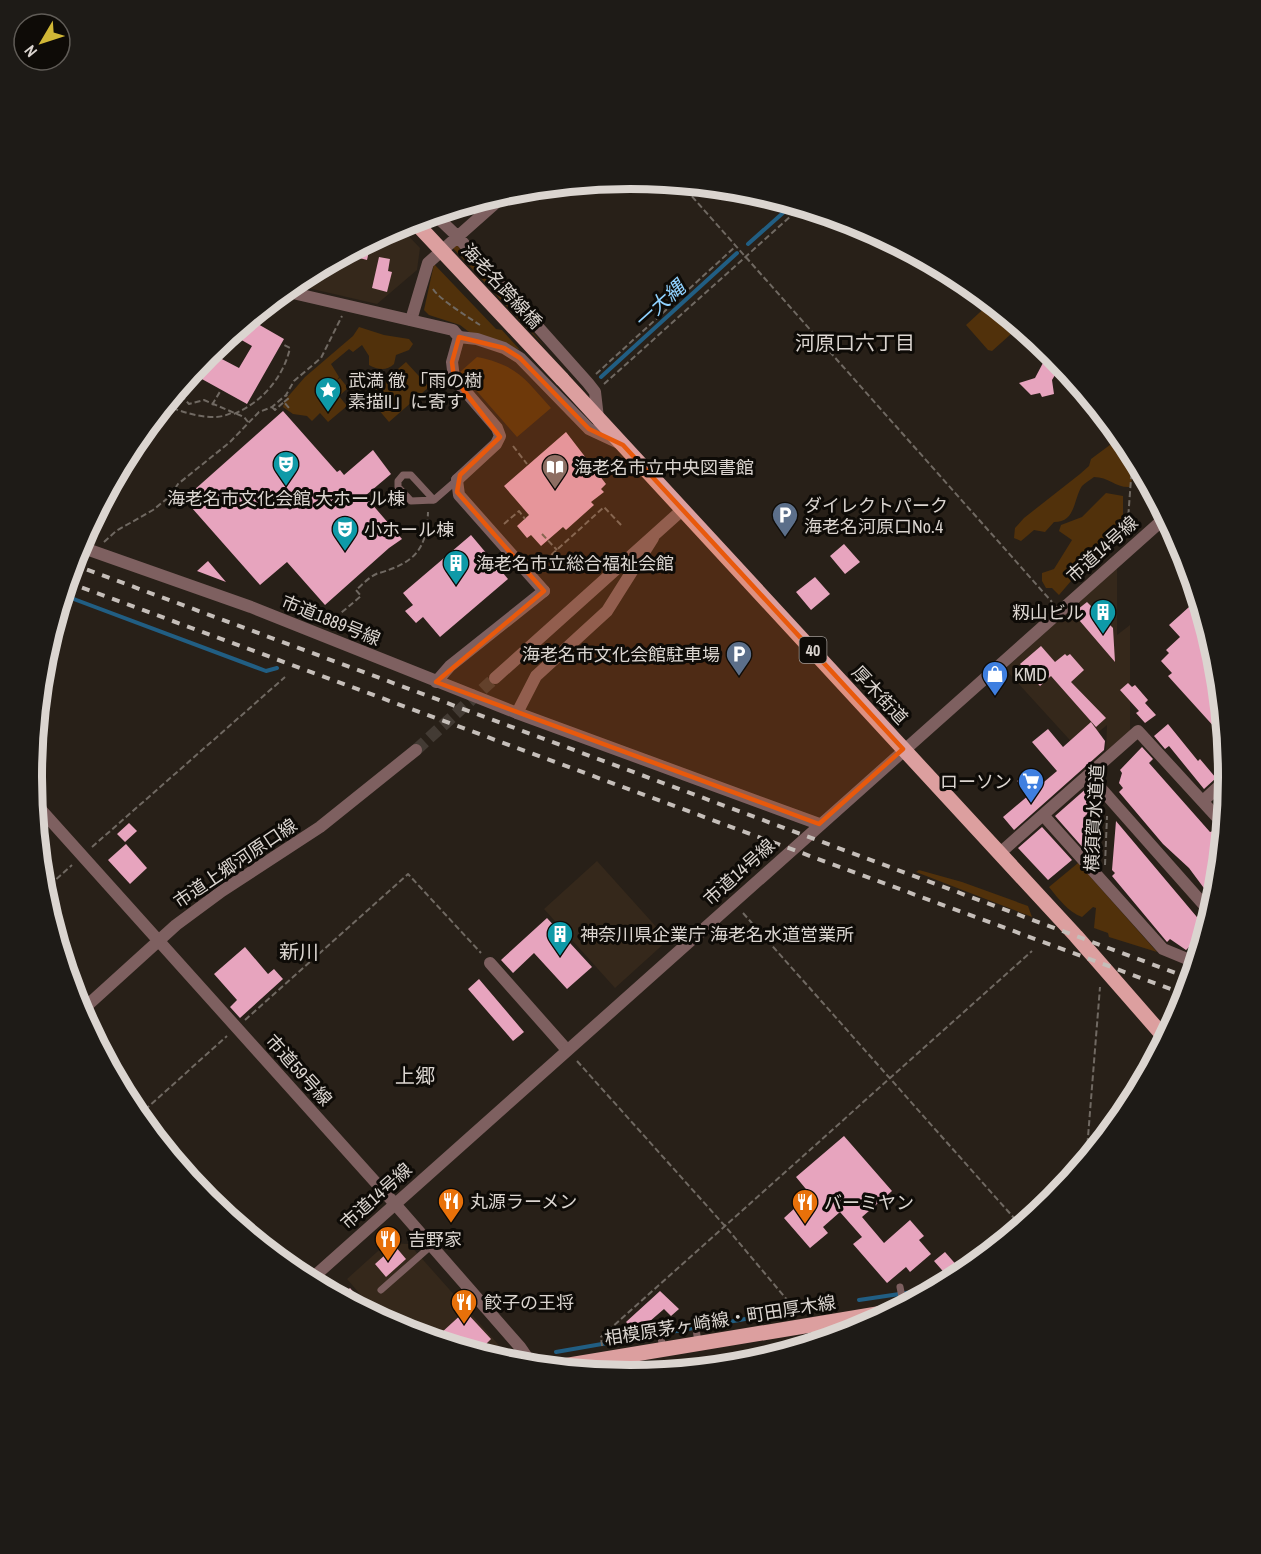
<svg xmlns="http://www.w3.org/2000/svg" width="1261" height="1554" viewBox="0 0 1261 1554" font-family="'Archivo Narrow','Noto Sans JP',sans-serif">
<rect width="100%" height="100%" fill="#282018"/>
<path fill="#35281b" d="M398,225L420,248L417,270L377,304L291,284Z
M1117,568V635L1130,625V731L1106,751L1107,725L1078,749L1005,669Z
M597,861L668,940L615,988L544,909Z
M387,1243L409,1244L505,1352L484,1356L401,1330L383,1321L347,1279Z"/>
<path fill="#51310b" d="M456,244L546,348L450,245Z
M434,264L496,329L502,330L520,350L469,332L460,325L429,315L424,310Z
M991,302L1020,326L992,351L988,350L966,325Z
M359,327L384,335L409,339L413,344L409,350L396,355L394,364C387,371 378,370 369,365V356L362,345L353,352L349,349L331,364L339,377L337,380L340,378L348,388L339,396L347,406L328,422L320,413L312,421L307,416L293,414L283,407L285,400L305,377L353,336Z
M477,357C517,365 525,379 551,408L517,437L460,372Z
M406,362L429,387L389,422L367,396Z
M1122,436L1133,453L1129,472L1133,475L1130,487C1116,488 1109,477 1094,477C1090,480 1085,483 1082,486C1073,500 1076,522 1054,522L1045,532L1034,530L1021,541L1014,538L1015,528L1024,518L1080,474L1089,466L1091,459Z
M1106,493L1123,496V525L1116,529L1115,533L1121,539L1088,567L1069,577L1071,581L1059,595L1052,588H1046L1042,581V573L1054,569L1072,540L1059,531L1061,525L1082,517Z
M1078,863L1157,952L1109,937L1108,933L1094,928L1096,908L1093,907L1082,917C1068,912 1058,898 1049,887Z
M919,870L962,882L1028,906L1032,917L916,872Z"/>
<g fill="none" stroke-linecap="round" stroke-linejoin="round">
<path stroke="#215e83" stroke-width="4" d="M510,197L520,189
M748,244L793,204
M601,377L737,253
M63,595L266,671L277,668
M859,1300L940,1288
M556,1352L768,1315
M499,1360L505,1359"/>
</g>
<path fill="#e7a4be" d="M372,239L367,260L344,254L356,248Z
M379,257L390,259L388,271L392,272L387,292L372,288Z
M249,319L284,339L247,404L191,373L207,353L229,335L218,357L239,368L252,346L231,334Z
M1052,355L1061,365L1052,380L1054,394L1042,397L1040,393L1031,395L1019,383L1035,378L1044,361Z
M283,411L337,472L340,470L344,475L373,450L391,474L365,496L402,539L389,548L325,605L287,562L260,585L184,499Z
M566,432L606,484L601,489L604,492L591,502L594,505L566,530L563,527L541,546L531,535L527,538L517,526L529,515L504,486Z
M471,535L508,579L440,637L423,617L416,623L405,611L413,605L403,593Z
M844,544L860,562L845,574L830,556Z
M208,561L226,582L197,571Z
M815,577L830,594L811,610L796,592Z
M1199,598L1218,660L1226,740L1168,676L1172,673L1161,661L1169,653L1166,650L1180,637L1169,625Z
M1087,602L1113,628L1115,662L1073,613Z
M1041,646L1055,662L1065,654L1067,656L1070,654L1084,670L1071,682L1106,718L1096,727L1051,676L1040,686L1020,664Z
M1128,683L1132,687L1135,685L1148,700L1145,703L1156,715L1145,723L1136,713L1139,711L1120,690Z
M1091,722L1105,741L1104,750L1014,830L1003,817L1029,795L1017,781L1026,773L1038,787L1057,771L1032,742L1048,729L1063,747Z
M1168,724L1198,761L1200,759L1216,778L1204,789L1169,746L1165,749L1154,736Z
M1142,747L1153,759L1149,763L1210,832L1213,831L1223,843L1215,903L1189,868L1163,844L1119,792L1123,788L1119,783L1122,773L1120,770Z
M1088,787L1100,801L1085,816L1102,836L1085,850L1055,816Z
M1116,821L1207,929L1202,947L1196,940L1186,950L1170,939L1167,942L1112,876L1115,873L1112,870Z
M129,823L137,831L125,842L117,834Z
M1042,827L1072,860L1048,880L1018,848Z
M126,844L147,868L130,884L108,860Z
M547,918L592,967L567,989L534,953L513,973L501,960Z
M245,947L268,974L274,969L283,979L240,1018L230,1007L237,1000L214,974Z
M479,979L524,1032L513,1041L468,989Z
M844,1136L892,1191L862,1217L884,1243L910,1220L924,1236L919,1240L931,1254L910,1272L906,1267L887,1283L853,1244L862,1237L840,1212L823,1227L828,1233L810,1248L784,1218L810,1194L796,1177Z
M395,1246L406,1259L386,1277L375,1264Z
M945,1252L959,1268L948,1277L934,1261Z
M350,1288L374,1315L373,1316L339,1297Z
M660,1291L679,1309L671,1316L664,1309L642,1328L639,1325L634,1330L626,1322Z
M465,1311L491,1339L482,1348L477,1342L467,1350L450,1345L440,1334Z"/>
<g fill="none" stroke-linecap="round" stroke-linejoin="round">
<path stroke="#433b34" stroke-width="12" stroke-dasharray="12 6" stroke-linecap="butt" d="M416,750L495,678"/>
<path stroke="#706962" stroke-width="2" stroke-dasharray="6 3" stroke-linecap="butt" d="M680,183L1052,602
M433,289C439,299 468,317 480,325
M596,374L736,246
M604,384L802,206
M171,397H183L189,404L204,400L244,417L248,422
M284,402L289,398L286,395
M164,405C182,412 213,423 231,413
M212,405L221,390
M272,407L275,410L284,402L289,408
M234,414C262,402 283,378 290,348L284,345
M513,446L527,464
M504,524L519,511L525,519
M1127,533L1133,452
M542,534L557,550
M104,542L116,531L153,510L169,497L178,484L230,442L259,412L272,407L286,395L294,381L321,358L342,316
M538,567L604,507L622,526
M328,624L361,596L356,590C362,585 371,575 379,573C414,563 427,550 428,512
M92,847L285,677
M1105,865L1107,816
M43,891L72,865
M743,913L1022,1227
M245,1020L408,874L481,953
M577,1061L725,1226L799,1314
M138,1116L227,1036
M1086,1162L1100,987
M602,1346L601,1337L1032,951
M492,1358L509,1355"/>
<path stroke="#7e6060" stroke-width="7" d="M434,500L411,475H403L398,481V487L411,501L434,500L457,480
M900,1287L904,1307
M381,1290L432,1245
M695,1321L698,1343
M659,1326L663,1349"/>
<path stroke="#7e6060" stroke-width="12" d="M434,214L457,236L588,383L595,392L598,418
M411,320L428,263L509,191
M459,337L477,339L504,348L520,358L589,429L619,443
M457,480L459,495L544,591
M653,538L607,611L536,676L517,713L819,824
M1089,775L1212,914
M1203,801L1229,777
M1043,815L1163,949L1197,963
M1000,853L1138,731L1225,826
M490,963L567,1050"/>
<path stroke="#7e6060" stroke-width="12" d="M284,291L453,330L459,337L452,362L454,378L497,428L500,436L496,444L457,480
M78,546L251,607L517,713
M495,678L682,510
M436,682L450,666L544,591
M34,802L395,1204L520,1347L533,1366
M80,1012L176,925L222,891L320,827L416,750
M309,1281L1167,516"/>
<path stroke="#dc9f9f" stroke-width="15" d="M562,379L1076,936L1166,1039
M551,1368L895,1311"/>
<path stroke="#c5beb9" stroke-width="4" stroke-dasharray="8 8" stroke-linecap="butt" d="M72,564L1192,979
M67,582L1187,995"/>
<path stroke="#dc9f9f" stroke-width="15" d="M413,220L562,379"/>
</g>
<path fill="#e8590c" fill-opacity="0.2" stroke="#e8590c" stroke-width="4.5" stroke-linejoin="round" d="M459,337L504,348L520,358L589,429L623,445L903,749L819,824L436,682L544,591L457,492L460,475L500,437L454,378L452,362Z"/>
<defs>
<g id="sight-pin" transform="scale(1.35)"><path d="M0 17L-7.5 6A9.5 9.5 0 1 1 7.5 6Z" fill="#0f9aa8" stroke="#0e0b07"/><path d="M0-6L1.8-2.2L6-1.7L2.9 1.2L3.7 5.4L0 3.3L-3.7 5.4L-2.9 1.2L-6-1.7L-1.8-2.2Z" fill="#fff"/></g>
<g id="theatre-pin" transform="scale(1.35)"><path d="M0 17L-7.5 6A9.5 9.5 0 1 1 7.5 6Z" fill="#0f9aa8" stroke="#0e0b07"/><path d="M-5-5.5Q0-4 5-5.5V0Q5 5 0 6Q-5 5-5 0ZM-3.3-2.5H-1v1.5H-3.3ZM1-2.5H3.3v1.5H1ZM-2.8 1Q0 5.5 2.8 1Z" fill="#fff"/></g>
<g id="library-pin" transform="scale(1.35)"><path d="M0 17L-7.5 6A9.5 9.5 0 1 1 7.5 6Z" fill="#8d6e63" stroke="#0e0b07"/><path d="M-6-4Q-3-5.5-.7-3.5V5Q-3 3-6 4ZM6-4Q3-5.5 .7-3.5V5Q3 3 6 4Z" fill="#fff"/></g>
<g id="parking-pin" transform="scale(1.35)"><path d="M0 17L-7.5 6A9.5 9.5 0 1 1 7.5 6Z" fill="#5c6f8a" stroke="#0e0b07"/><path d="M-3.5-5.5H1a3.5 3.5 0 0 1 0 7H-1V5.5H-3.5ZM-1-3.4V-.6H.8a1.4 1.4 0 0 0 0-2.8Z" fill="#fff"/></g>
<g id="building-pin" transform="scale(1.35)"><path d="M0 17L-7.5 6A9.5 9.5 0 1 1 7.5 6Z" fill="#0f9aa8" stroke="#0e0b07"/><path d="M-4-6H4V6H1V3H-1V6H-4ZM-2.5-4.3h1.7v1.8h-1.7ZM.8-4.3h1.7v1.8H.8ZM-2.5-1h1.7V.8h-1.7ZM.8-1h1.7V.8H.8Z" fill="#fff"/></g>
<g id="shop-pin" transform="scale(1.35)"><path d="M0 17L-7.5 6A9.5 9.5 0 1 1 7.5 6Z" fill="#3f7fe0" stroke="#0e0b07"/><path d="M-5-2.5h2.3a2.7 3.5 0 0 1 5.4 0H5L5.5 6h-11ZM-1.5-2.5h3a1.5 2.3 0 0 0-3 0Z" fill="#fff"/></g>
<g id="supermarket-pin" transform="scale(1.35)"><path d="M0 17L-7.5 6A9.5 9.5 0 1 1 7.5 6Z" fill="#3f7fe0" stroke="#0e0b07"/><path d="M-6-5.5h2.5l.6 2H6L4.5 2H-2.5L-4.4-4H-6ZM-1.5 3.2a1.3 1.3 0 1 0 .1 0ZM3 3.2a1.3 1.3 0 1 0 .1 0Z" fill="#fff"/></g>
<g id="restaurant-pin" transform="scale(1.35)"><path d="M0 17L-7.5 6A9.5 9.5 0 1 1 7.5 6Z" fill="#e8710a" stroke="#0e0b07"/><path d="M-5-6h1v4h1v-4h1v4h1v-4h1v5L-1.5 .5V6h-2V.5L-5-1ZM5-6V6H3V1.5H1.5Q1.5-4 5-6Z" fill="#fff"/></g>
</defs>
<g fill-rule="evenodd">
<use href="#sight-pin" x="328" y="390"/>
<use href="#theatre-pin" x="286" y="464"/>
<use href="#library-pin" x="555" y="467"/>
<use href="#parking-pin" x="785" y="515"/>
<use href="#theatre-pin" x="345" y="529"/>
<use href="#building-pin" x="456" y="563"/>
<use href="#building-pin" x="1103" y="612"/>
<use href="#parking-pin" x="739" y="654"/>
<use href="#shop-pin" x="995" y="674"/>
<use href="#supermarket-pin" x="1031" y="781"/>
<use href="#building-pin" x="560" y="934"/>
<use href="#restaurant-pin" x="451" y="1201"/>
<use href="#restaurant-pin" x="805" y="1202"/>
<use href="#restaurant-pin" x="388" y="1239"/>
<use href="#restaurant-pin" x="464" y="1302"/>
</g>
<g text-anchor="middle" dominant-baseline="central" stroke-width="6" stroke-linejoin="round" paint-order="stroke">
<rect fill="#0e0b07" stroke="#9e9894" stroke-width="1.5" x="799.5" y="637" width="27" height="26" rx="4.5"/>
<g font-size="16" font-weight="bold" fill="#dbd5d0">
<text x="813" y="650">40</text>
</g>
<g font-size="18" fill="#dbd5d0" stroke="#0e0b07">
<text transform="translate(502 286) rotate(47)">海老名跨線橋</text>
<text transform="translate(1102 549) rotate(-42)">市道14号線</text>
<text transform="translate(331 620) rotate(22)">市道1889号線</text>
<text transform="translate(880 695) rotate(47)">厚木街道</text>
<text transform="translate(1094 818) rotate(-87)">横須賀水道道</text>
<text transform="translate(235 863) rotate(-34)">市道上郷河原口線</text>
<text transform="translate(739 872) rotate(-42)">市道14号線</text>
<text transform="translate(299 1070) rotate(48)">市道59号線</text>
<text transform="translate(376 1196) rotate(-42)">市道14号線</text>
<text transform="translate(720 1320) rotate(-9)">相模原茅ヶ崎線・町田厚木線</text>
</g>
<g font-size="18" fill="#dbd5d0" stroke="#0e0b07" text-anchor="start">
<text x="348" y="380">武満 徹 「雨の樹<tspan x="348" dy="21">素描II」に寄す</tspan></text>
<text x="574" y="467">海老名市立中央図書館</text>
<text x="286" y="498" text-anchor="middle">海老名市文化会館 大ホール棟</text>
<text x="804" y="505">ダイレクトパーク<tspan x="804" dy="21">海老名河原口No.4</tspan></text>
<text x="364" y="529">小ホール棟</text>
<text x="476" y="563">海老名市立総合福祉会館</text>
<text x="1084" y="612" text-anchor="end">籾山ビル</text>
<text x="720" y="654" text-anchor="end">海老名市文化会館駐車場</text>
<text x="1014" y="674">KMD</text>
<text x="1012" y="781" text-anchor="end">ローソン</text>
<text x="580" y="934">神奈川県企業庁 海老名水道営業所</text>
<text x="470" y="1201">丸源ラーメン</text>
<text x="824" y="1202">バーミヤン</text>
<text x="408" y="1239">吉野家</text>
<text x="484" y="1302">餃子の王将</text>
</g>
<g font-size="20" font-style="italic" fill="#90d2ff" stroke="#0e0b07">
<text transform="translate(659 304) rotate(-42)">一大縄</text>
</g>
<g font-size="20" fill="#dbd5d0" stroke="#0e0b07">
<text x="855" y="342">河原口六丁目</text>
<text x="299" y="951">新川</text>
<text x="415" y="1075">上郷</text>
</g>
</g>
<path d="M0 0H1261V1554H0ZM42 777a588 588 0 1 1 1176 0a588 588 0 1 1-1176 0Z" fill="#1e1b17" fill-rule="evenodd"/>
<path fill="none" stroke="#dbd5d0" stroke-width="8" d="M42 777a588 588 0 1 1 1176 0a588 588 0 1 1-1176 0Z"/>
<g transform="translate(42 42) rotate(231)"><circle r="28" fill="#0e0b07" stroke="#605c57" stroke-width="1.5"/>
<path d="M0-4.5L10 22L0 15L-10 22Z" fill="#d1b736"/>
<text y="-9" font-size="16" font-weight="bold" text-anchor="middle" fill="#dbd5d0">N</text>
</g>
</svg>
